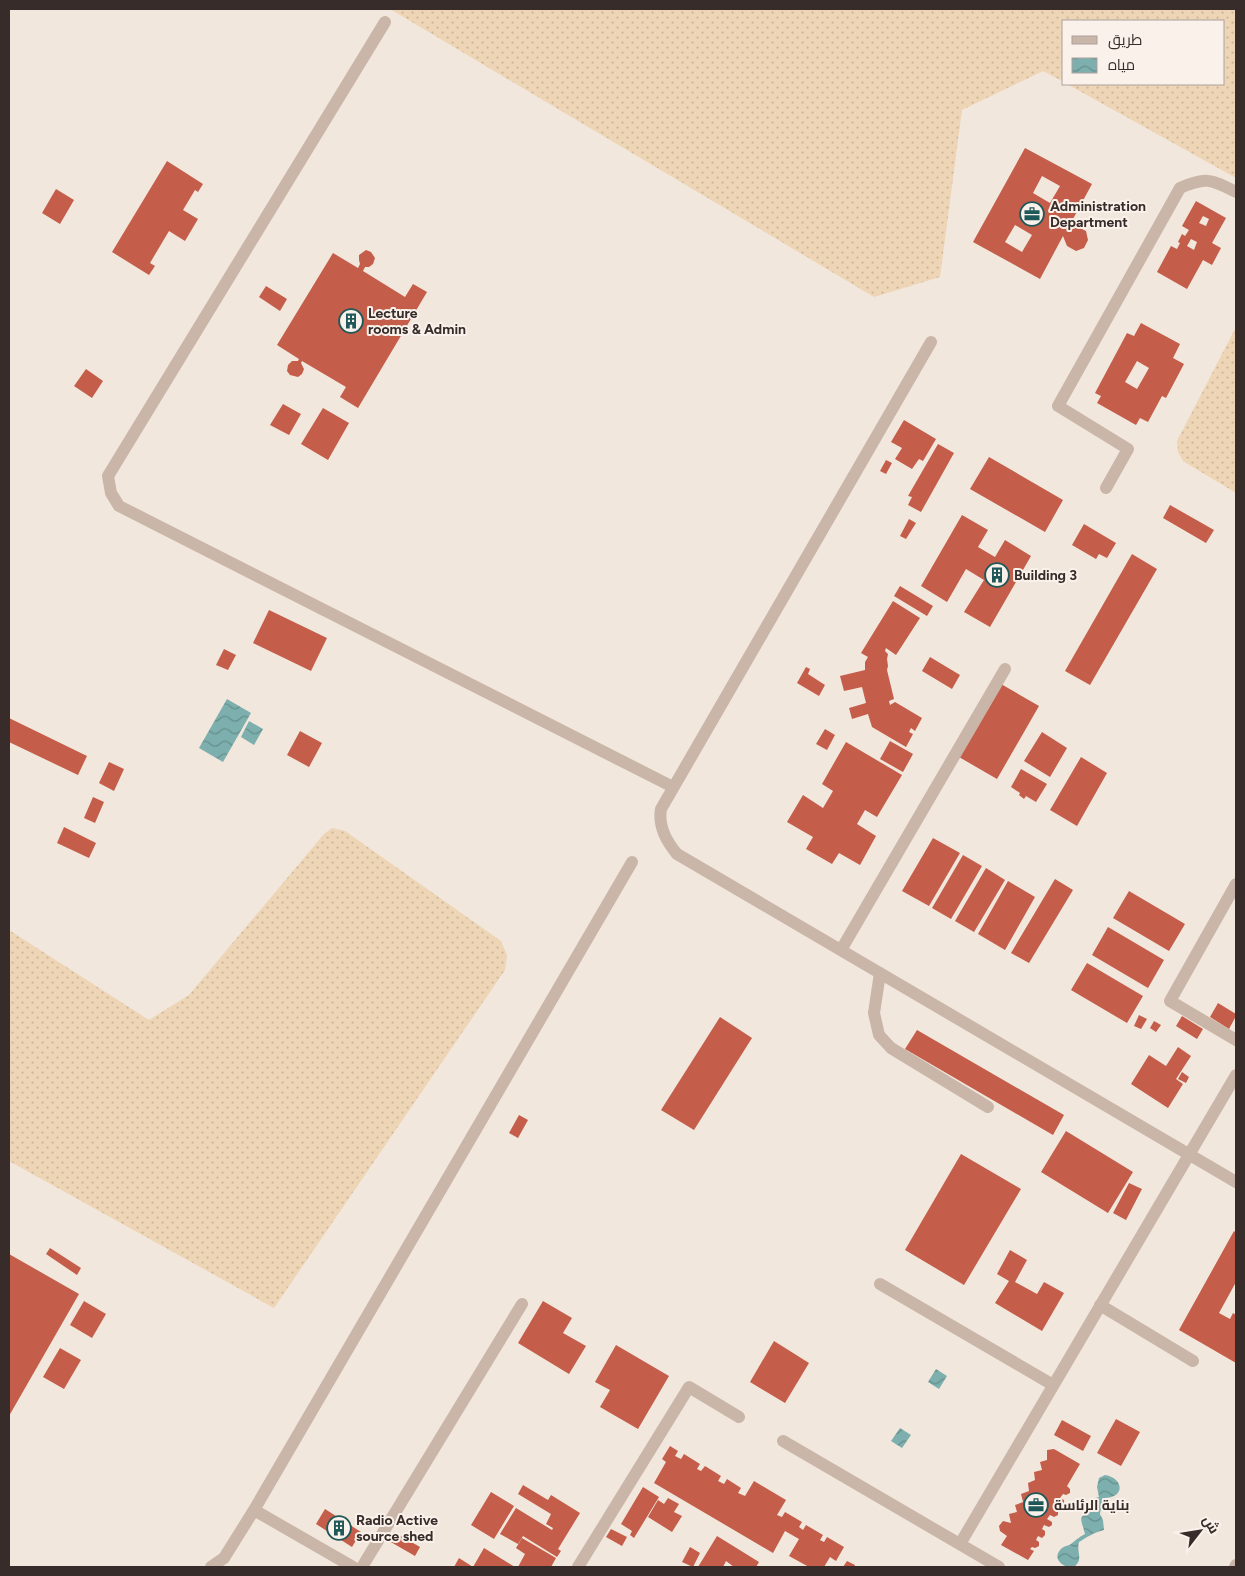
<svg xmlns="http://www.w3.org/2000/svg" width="1245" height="1576" viewBox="0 0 1245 1576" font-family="Figtree,Cairo,sans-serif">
<defs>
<pattern id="sand-dots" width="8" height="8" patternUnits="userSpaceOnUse" patternTransform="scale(1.25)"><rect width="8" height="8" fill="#edd5b5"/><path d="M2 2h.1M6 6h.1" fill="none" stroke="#ccb79c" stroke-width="1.8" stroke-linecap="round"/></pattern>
<pattern id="water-waves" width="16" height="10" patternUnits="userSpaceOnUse" patternTransform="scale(1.25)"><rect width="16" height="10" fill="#7cafad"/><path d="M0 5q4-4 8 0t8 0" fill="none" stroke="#668f8d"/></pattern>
</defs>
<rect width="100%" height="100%" fill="#f2e7dd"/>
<path fill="url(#sand-dots)" d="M390,9H1236V178L1067,84H1224V21H1064V82L1043,71L962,110L940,277L874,297Z
M1236,327V493L1183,461L1178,452L1177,441Z
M332,828L345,831L501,941L507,955L505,970L274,1308L9,1161V930L149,1020L189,995L324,834Z"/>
<path fill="url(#water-waves)" d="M227,699L251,713L223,762L199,748Z
M249,721L263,729L254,745L241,737Z
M936,1369L947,1376L939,1389L928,1382Z
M900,1428L911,1435L902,1448L891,1441Z
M1105,1475C1124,1478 1125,1498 1105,1498C1104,1500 1100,1511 1100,1514L1103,1520L1104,1530C1095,1532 1087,1537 1079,1542C1076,1552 1084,1559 1074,1567C1064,1568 1052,1560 1060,1550C1063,1546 1068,1546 1071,1544C1076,1540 1079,1537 1085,1534C1080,1515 1077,1518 1096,1509V1506L1092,1499L1099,1497L1097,1487L1099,1478Z"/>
<path fill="#c45d49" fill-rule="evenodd" d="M1025,148L1092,184L1067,230L1076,226L1086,231L1088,240L1084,248L1076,251L1067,246L1063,236L1040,279L973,242ZM1042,176L1060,186L1050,203L1033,193ZM1015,225L1032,235L1022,252L1005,242Z
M167,161L203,184L198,192L195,190L183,210L198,219L185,241L169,231L150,263L155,266L149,275L112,252Z
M56,189L74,200L60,224L42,213Z
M1196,201L1226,218L1212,243L1221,248L1212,265L1203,260L1187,289L1157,272L1171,246L1177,249L1180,243L1178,242L1182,234L1185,236L1189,230L1182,226ZM1203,216L1209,219L1206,226L1199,223ZM1191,239L1197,242L1194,250L1187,246Z
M366,250L371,252L375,258L373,264L369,267H365L363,271L405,297L413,284L427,292L358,408L340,397L346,387L302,361L301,363L304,369L302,374L298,377L290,375L287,371L288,365L292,361H298L299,359L277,345L333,253L358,268L360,264L359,260V255Z
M266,286L287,299L280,311L259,297Z
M1141,323L1180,344L1173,358L1184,364L1166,398L1162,396L1148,422L1140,418L1136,425L1097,403L1101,396L1095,393L1127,333L1134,336ZM1137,361L1149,368L1137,389L1125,382Z
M86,369L103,381L92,398L74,386Z
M283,404L301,414L289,435L270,425Z
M323,408L349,423L328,460L301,444Z
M904,420L936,439L923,461L919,459L912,469L895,459L902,448L891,442Z
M938,444L954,453L921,512L908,505L912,497L908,496Z
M989,457L1063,500L1045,532L970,489Z
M886,460L892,463L886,474L880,471Z
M1170,505L1214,530L1206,543L1163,518Z
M962,515L988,530L978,547L995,557L1005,540L1031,556L990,627L964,612L984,580L966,569L947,602L921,586Z
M909,519L916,523L906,539L900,536Z
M1084,524L1116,543L1107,558L1099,554L1096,559L1072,545Z
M1132,554L1157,569L1090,685L1065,671Z
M900,586L933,606L927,616L894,596Z
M893,601L920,618L896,655L886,648L885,651L888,654L887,659L888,666L887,670L894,699L889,701L890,705L895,702L922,718L915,731L911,728L909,732L913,734L906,747L872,727L868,714L852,719L849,708L866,703L862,687L844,691L840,676L865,670V662L868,657L861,653Z
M269,610L327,638L311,671L253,643Z
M224,649L236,655L228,670L216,665Z
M930,657L960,675L952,689L922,671Z
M806,667L810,669L808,674L825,685L819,696L797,683Z
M1001,684L1039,706L997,779L959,757Z
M9,718L87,756L78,775L9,742Z
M825,729L835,735L827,750L816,744Z
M300,731L322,743L309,767L287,755Z
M1042,732L1067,748L1050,777L1024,761Z
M890,741L913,754L903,772L880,759Z
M846,742L902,775L877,817L865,810L857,824L876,836L860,865L839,853L832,864L806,849L813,837L787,822L803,795L823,808L833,791L822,784Z
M1081,757L1107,773L1077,826L1050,810Z
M109,762L124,769L114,791L99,783Z
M1021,769L1047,784L1036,802L1026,796L1024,799L1019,795L1020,793L1011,787Z
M93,797L104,802L95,823L84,818Z
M64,827L96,843L89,858L57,843Z
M933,838L960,853L929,906L902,891Z
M963,855L982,866L951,919L932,908Z
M986,868L1005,880L974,932L955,921Z
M1055,879L1073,890L1029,963L1011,953Z
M1008,881L1035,897L1005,950L978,934Z
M1129,891L1185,924L1169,951L1113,918Z
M1108,927L1164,960L1148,988L1092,955Z
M1087,963L1143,996L1127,1023L1071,990Z
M1218,1003L1236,1014V1016L1229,1029L1210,1017Z
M1139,1015L1147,1019L1141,1029L1134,1026Z
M1182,1016L1203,1029L1197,1039L1176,1026Z
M720,1017L752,1038L694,1130L661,1110Z
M1154,1021L1161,1025L1156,1032L1150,1028Z
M917,1030L1064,1115L1053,1135L905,1049Z
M1178,1047L1191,1056L1176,1079L1183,1084L1168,1108L1131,1084L1149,1055L1166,1066Z
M1182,1072L1189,1077L1186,1083L1178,1079Z
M519,1115L528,1120L518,1138L509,1133Z
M1066,1131L1133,1172L1108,1213L1041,1172Z
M961,1154L1021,1189L964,1285L905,1250Z
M1129,1183L1142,1189L1126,1220L1113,1213Z
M1234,1231L1236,1233V1282L1219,1313L1230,1319L1233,1313L1236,1315V1363L1179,1330Z
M50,1248L81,1268L77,1275L46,1254Z
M1010,1250L1027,1260L1015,1282L1037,1294L1044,1282L1064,1293L1042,1331L995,1303L1009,1281L997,1274Z
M9,1254L79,1294L9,1416Z
M84,1301L106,1314L92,1338L70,1325Z
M543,1301L572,1318L563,1333L586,1346L569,1374L518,1343Z
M774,1341L809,1363L785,1403L750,1382Z
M616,1345L669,1376L638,1429L600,1407L610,1390L595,1382Z
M60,1348L81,1360L64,1389L43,1377Z
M1116,1419L1140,1432L1121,1466L1097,1453Z
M1062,1420L1091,1436L1083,1451L1054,1435Z
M670,1446L678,1451L675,1456L681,1459L684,1454L700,1464L697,1469L701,1471L705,1466L721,1476L718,1481L724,1484L727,1479L741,1488L738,1493L745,1496L754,1481L786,1500L777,1515L782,1517L785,1512L802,1522L799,1527L803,1530L806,1525L823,1535L820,1540L824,1542L827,1537L844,1547L836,1561L830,1557L824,1567H809L789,1556L799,1539L785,1531L773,1553L654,1483L666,1462L662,1459Z
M1054,1449L1080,1464L1067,1486L1070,1489V1493L1066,1495L1063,1494L1060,1498L1064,1500V1503L1061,1506L1057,1504L1054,1508L1058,1511V1515L1054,1517L1050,1515L1047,1519L1052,1522V1525L1049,1527L1044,1525L1042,1529L1045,1531V1535L1042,1538L1038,1536L1036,1540L1039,1542V1546L1035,1548L1032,1547L1030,1549L1034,1551L1028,1560L1001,1545L1007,1536L1000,1531L999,1526L1003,1521L1011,1523L1009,1514L1017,1512L1015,1505L1023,1502L1021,1494L1029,1491L1028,1483L1035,1480L1034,1472L1042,1470L1040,1462L1047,1460V1450Z
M523,1485L548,1500L551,1495L580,1513L558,1549L561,1551L557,1557L523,1536L518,1544L500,1534L516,1508L552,1530L553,1528L546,1524L551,1514L518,1494Z
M643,1487L659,1497L634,1538L630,1535L632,1531L621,1524Z
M491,1492L514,1506L494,1539L471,1525Z
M668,1498L679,1504L674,1512L682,1516L672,1532L648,1517L658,1500L664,1504Z
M325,1509L361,1532L352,1547L316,1524Z
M611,1529L627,1537L622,1546L606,1537Z
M394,1532L420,1547L415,1556L389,1541Z
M717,1536L759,1562L756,1567H734L726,1561L723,1567H698Z
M522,1538L556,1558L551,1567H518L525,1554L516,1548Z
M690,1547L700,1553L693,1567L682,1562Z
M484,1548L515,1567H454L459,1558L473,1567Z
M847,1561L855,1565L854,1567H843Z"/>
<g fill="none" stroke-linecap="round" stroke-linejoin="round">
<path stroke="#cab6a9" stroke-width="12" d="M385,22L108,476L111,493L119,506L673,787
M931,342L661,809C658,826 666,841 677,854L1236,1182
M1106,488L1128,449L1058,406L1180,188C1207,176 1212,180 1236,192
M1236,884L1170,1001L1236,1040
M841,950L1005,669
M880,973L874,1013L879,1035L891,1048L988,1107
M880,1284L1053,1385
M1100,1305L1193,1361
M783,1441L999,1567
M960,1544L1236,1075
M211,1567L224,1558L254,1510
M353,1567L254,1510L632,862
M362,1567L522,1304
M578,1567L689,1387L739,1417
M1235,1567L1236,1565"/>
</g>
<defs>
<g id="office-ring" transform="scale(1.25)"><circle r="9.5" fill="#faf1ea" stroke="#1f5858" stroke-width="1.5"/><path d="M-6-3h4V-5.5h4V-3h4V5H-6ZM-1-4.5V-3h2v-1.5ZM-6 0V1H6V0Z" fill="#1f5858"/></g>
<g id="building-ring" transform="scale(1.25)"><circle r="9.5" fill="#faf1ea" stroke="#1f5858" stroke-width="1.5"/><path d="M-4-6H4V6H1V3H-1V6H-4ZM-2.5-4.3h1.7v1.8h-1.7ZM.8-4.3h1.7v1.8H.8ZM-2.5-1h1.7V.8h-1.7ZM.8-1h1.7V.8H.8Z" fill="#1f5858"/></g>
</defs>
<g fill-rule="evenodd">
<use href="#office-ring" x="1032" y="214"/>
<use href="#building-ring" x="351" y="321"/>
<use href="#building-ring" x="997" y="575"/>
<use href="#office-ring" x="1036" y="1505"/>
<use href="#building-ring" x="339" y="1528"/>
</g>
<g text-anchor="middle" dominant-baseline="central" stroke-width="4" stroke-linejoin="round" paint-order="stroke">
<g font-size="14" font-weight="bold" fill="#372c29" stroke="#faf1ea" text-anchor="start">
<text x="1050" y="206">Administration<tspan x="1050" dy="16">Department</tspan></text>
<text x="368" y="313">Lecture<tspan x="368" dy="16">rooms &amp; Admin</tspan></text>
<text x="1014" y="575">Building 3</text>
<text x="1054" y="1505">بناية الرئاسة</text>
<text x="356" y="1520">Radio Active<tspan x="356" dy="16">source shed</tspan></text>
</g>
</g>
<rect width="1245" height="1576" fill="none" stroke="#372c29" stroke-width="20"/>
<rect x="1062" y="20" width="162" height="65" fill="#faf1ea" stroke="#aca29d"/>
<rect x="1072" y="36" width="25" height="8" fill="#cab6a9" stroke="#aca29d"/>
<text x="1108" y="45" font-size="15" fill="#372c29">طريق</text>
<rect x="1072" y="58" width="25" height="15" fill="url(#water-waves)" stroke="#aca29d"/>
<text x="1108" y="70" font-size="15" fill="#372c29">مياه</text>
<g transform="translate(1200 1531) rotate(59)" stroke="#faf1ea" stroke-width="4" paint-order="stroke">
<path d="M0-4L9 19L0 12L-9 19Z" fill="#372c29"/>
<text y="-8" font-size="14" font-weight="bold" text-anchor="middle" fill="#372c29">ش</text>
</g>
</svg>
